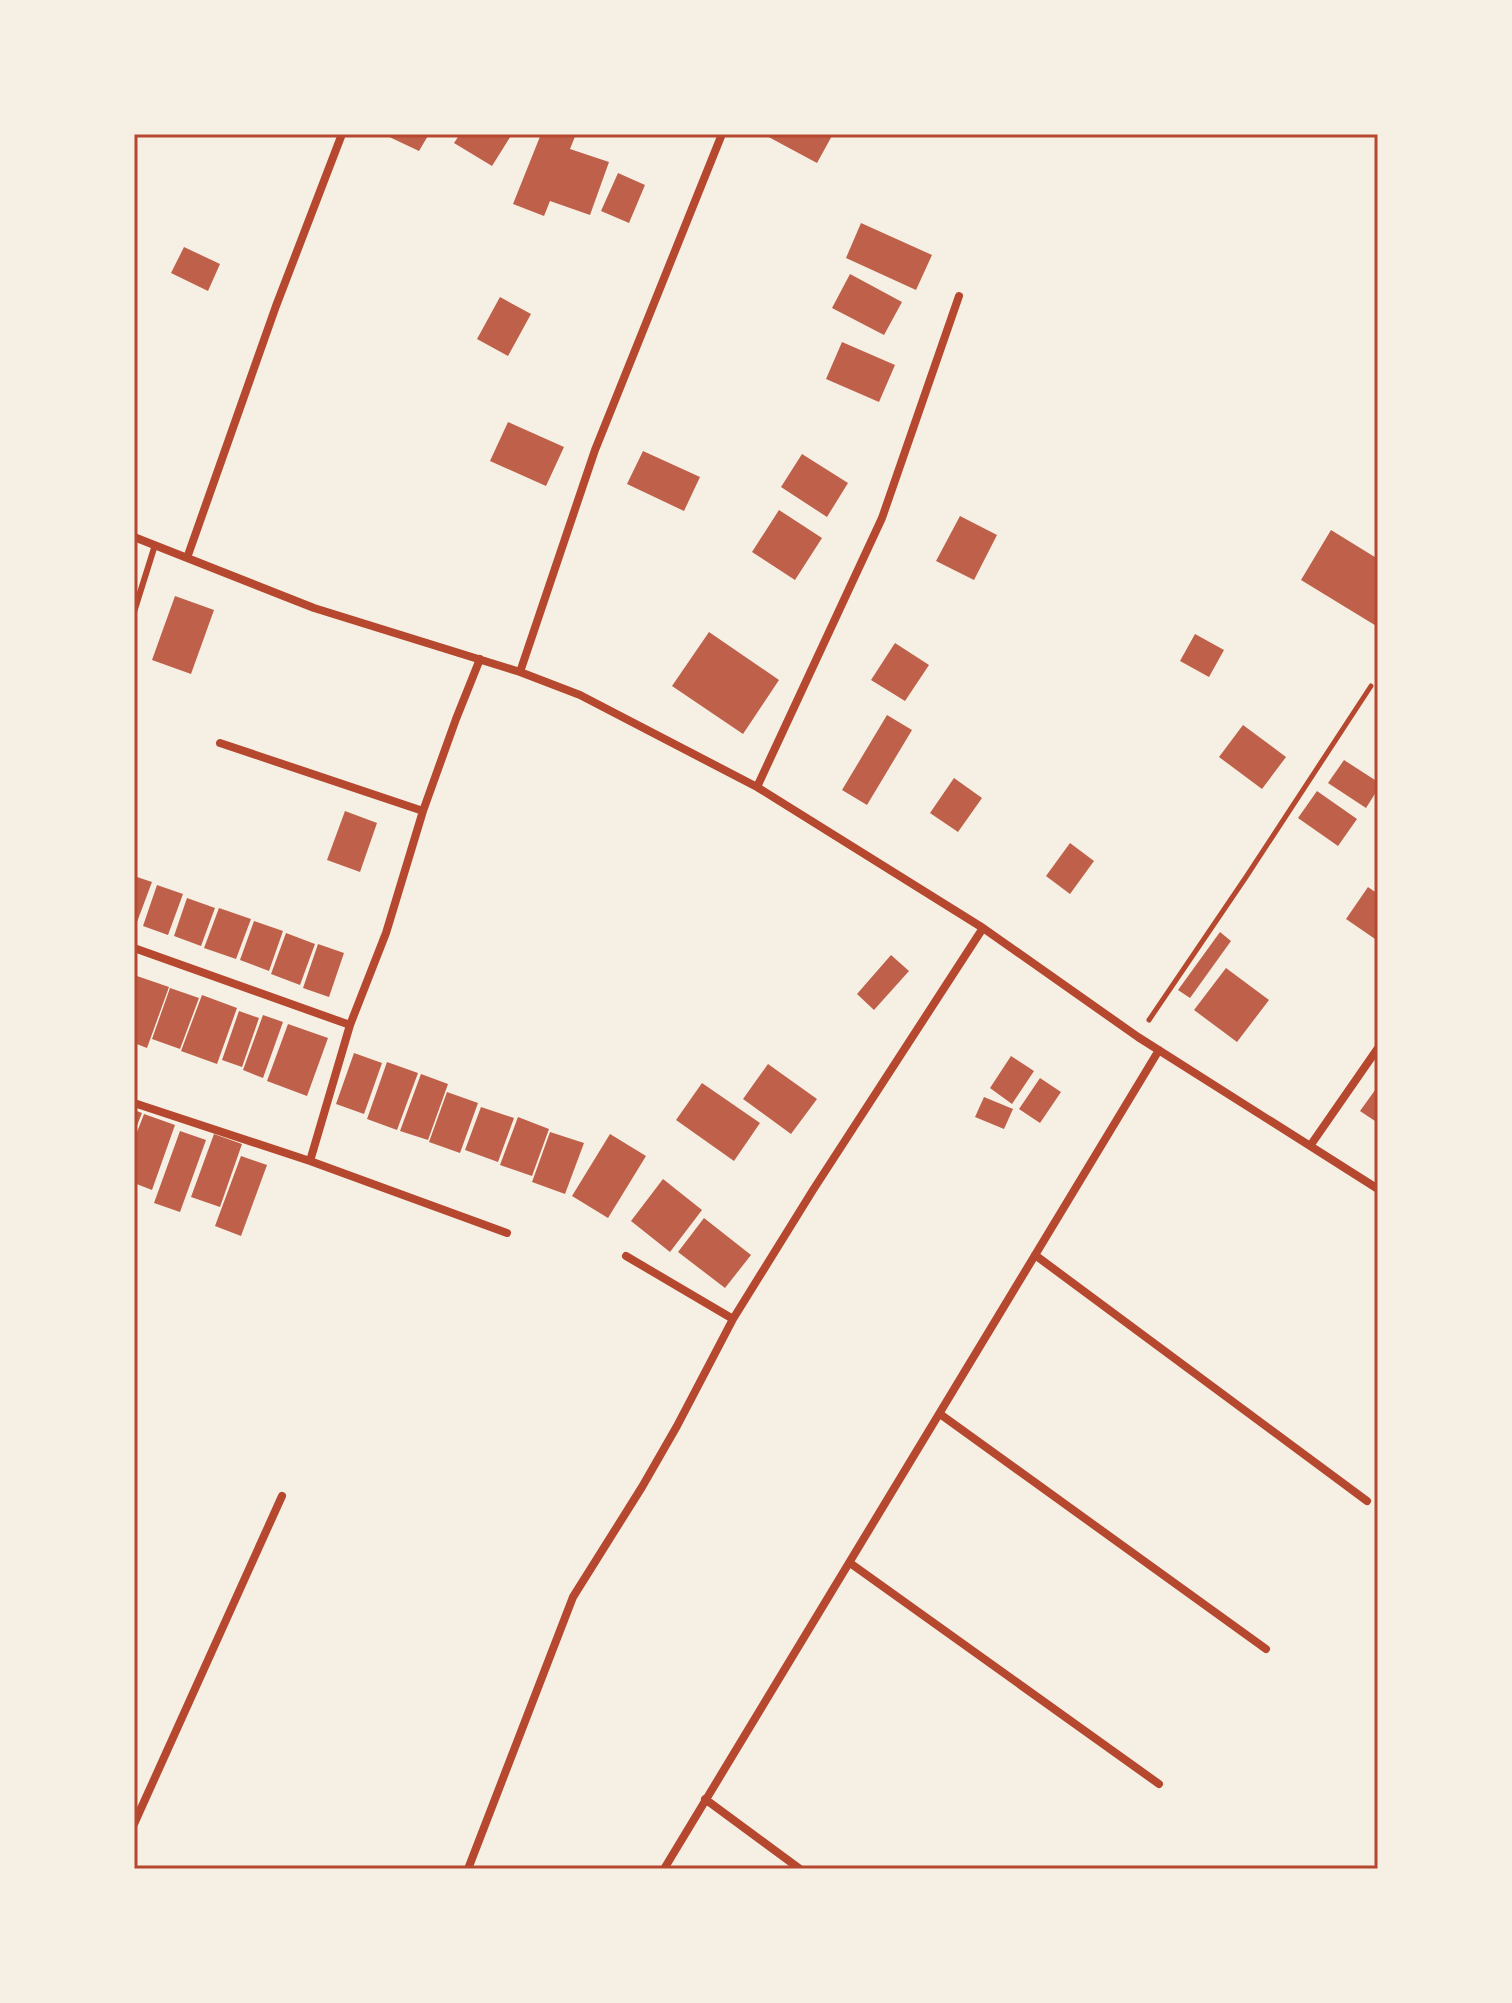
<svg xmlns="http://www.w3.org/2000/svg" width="1512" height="2003" viewBox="0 0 1512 2003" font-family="Arial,sans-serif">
<rect width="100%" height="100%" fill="#f6efe4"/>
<path fill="#bf614a" d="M383,134H429L419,151Z
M460,134H512L492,166L454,143Z
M541,134H576L570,149L609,162L590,215L550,201L544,216L513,204Z
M763,134H833L817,163Z
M618,173L645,185L629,223L601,211Z
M861,223L932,255L916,290L846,258Z
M184,247L220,264L208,291L171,273Z
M850,274L902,302L884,335L832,308Z
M500,297L531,314L508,356L477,339Z
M842,342L895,365L879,402L826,379Z
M508,422L564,447L546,486L490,461Z
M643,451L700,477L684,511L627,484Z
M802,454L848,483L827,517L781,487Z
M779,510L822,538L795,580L752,552Z
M960,516L997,535L974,580L936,561Z
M1331,530L1378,559V627L1301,580Z
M175,596L214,610L191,674L152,660Z
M709,632L779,680L743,734L672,686Z
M1195,634L1224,650L1209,677L1180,661Z
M895,643L929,665L905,701L871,680Z
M887,715L912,730L867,805L842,790Z
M1243,725L1286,757L1262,789L1219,757Z
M1344,760L1378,782V789L1366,808L1328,783Z
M954,778L982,798L958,832L930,813Z
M1317,791L1357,819L1338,846L1298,818Z
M345,811L377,823L360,872L327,860Z
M1070,843L1094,861L1070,894L1046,876Z
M134,876L152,882L134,930Z
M157,885L183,894L168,935L143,926Z
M1368,887L1378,894V941L1346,919Z
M187,898L215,908L201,946L174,936Z
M219,908L251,919L236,959L204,948Z
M254,921L283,931L269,971L240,960Z
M1220,932L1231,941L1190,998L1178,990Z
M286,933L315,944L300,985L271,974Z
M318,944L344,953L329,997L303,988Z
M891,955L909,971L874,1010L857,994Z
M1226,968L1269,1000L1237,1042L1194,1010Z
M134,975L169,987L147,1048L134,1043Z
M170,988L199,998L180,1049L152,1039Z
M202,995L237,1008L217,1064L181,1051Z
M239,1011L259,1018L242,1067L222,1060Z
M263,1015L283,1022L263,1078L243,1070Z
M288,1024L328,1038L307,1096L267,1081Z
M354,1053L382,1063L364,1114L336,1104Z
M1011,1056L1034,1071L1012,1104L990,1088Z
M387,1062L418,1073L397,1130L367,1119Z
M768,1064L817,1099L791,1134L743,1099Z
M421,1074L448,1084L428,1140L400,1131Z
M1040,1078L1061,1092L1040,1123L1019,1109Z
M702,1083L760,1123L734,1161L676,1120Z
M1378,1086V1123L1360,1111Z
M447,1092L478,1103L460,1153L429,1142Z
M984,1097L1013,1109L1004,1129L975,1117Z
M481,1107L514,1118L498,1162L465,1150Z
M134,1110L142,1113L134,1133Z
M144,1114L175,1125L152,1190L134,1183V1140Z
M518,1117L549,1129L532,1176L500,1165Z
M180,1131L206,1140L180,1212L154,1203Z
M550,1132L584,1143L565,1194L532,1182Z
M214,1134L242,1144L220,1207L191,1197Z
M610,1134L646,1156L608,1218L572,1196Z
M241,1156L267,1165L241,1236L215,1226Z
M663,1179L702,1210L670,1252L631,1221Z
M704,1218L751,1255L725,1288L678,1252Z"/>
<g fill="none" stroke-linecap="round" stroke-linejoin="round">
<path stroke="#b5482f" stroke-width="5" d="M1149,1020L1246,877L1371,686"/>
<path stroke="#b5482f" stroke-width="6" d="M134,612L155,545"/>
<path stroke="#b5482f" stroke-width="8" d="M134,537L314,608L520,672L580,695L757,787L983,928L1138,1037L1378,1189
M187,558L276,306L342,134
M520,672L595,450L722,134
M220,743L423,811
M757,787L882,518L959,296
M134,948L350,1025
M134,1103L310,1161L507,1233
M1310,1146L1378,1048
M310,1161L350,1025L386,933L423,811L456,719L480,659
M1035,1255L1367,1501
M626,1256L733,1319
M940,1414L1266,1649
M850,1563L1159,1784
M705,1799L800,1869
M134,1824L282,1496
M468,1869L573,1597L642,1487L677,1426L733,1319L813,1190L983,928
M664,1869L1159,1050"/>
</g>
<rect width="1512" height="2003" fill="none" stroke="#f6efe4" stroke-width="272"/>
<rect x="136" y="136" width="1240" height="1731" fill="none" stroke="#b5482f" stroke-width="3"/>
</svg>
